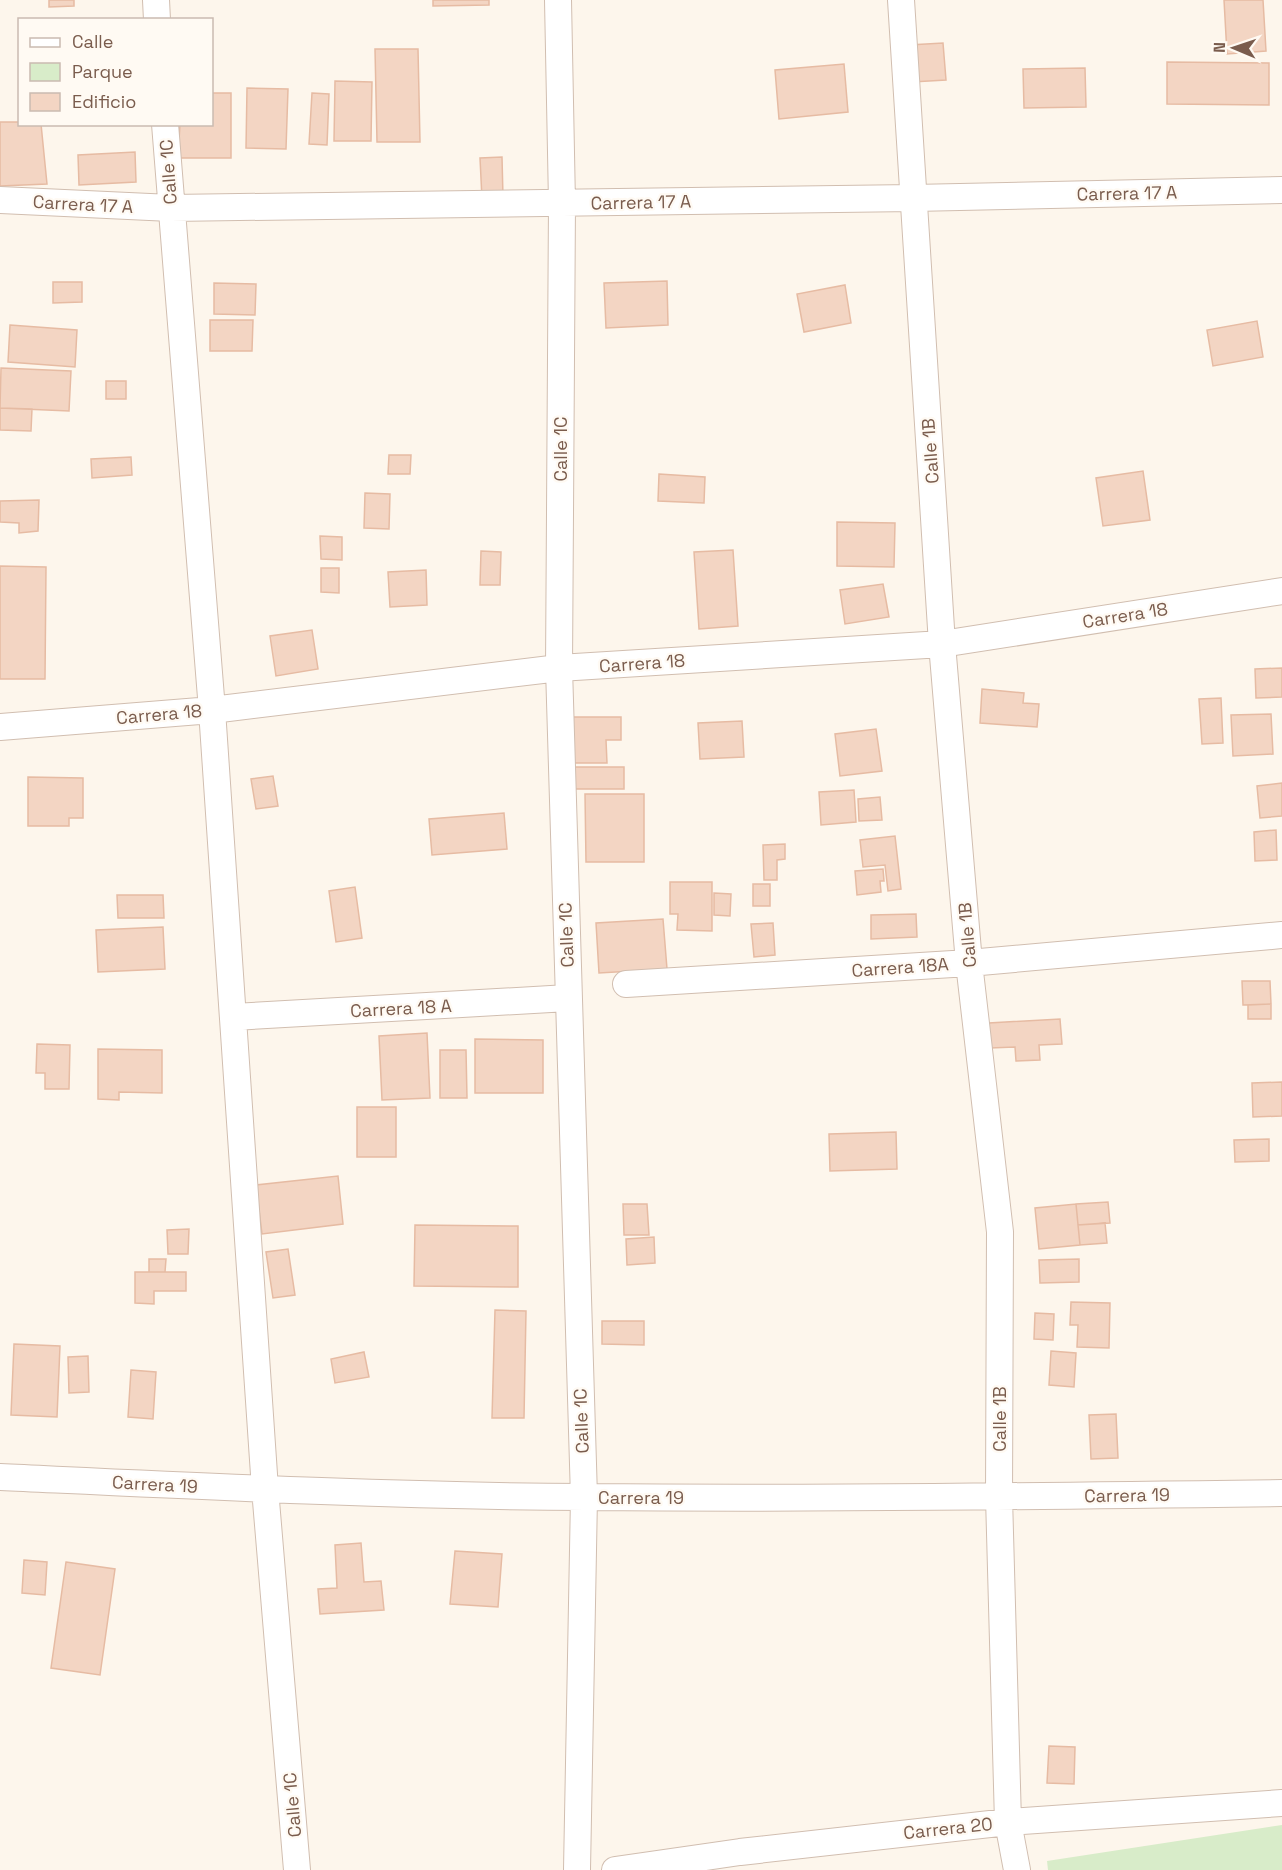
<svg xmlns="http://www.w3.org/2000/svg" width="1282" height="1870" viewBox="0 0 1282 1870" font-family="'Space Grotesk',sans-serif">
<rect width="100%" height="100%" fill="#fdf6ec"/>
<path fill="#d8ecc9" d="M1282,1825V1870H1048L1047,1861Z"/>
<path fill="#f3d5c3" stroke="#e6bba3" stroke-width="1.5" d="M49,0H74V6L49,7Z
M433,0H489V5L433,6Z
M1224,0H1263L1266,51L1227,54Z
M943,43L946,80L912,82L909,45Z
M375,49H418L420,142H377Z
M1167,62L1269,63V105L1167,104Z
M844,64L848,112L779,119L775,70Z
M1085,68L1086,107L1024,108L1023,69Z
M335,81L372,82L371,141H334Z
M247,88L288,89L286,149L246,148Z
M212,93H231V158H178L180,124H212Z
M312,93L329,94L327,145L309,144Z
M0,122H20V124H41L47,184L0,186Z
M135,152L136,182L79,185L78,155Z
M502,157L503,197L482,199L480,158Z
M667,281L668,325L606,328L604,283Z
M53,282H82V302L53,303Z
M214,283L256,284L255,315L214,314Z
M845,285L851,323L804,332L797,294Z
M210,320H253L252,351H210Z
M1257,321L1263,357L1213,366L1207,330Z
M10,325L77,330L75,367L8,362Z
M1,368L71,371L69,411L0,408Z
M106,381H126V399H106Z
M0,408L32,409L31,431L0,430Z
M389,455H411L410,474H388Z
M131,457L132,475L92,478L91,459Z
M1143,471L1150,520L1103,526L1096,478Z
M659,474L705,477L704,503L658,501Z
M365,493L390,494L389,529L364,528Z
M39,500L38,531L19,533V523L0,522V501Z
M837,522L895,523L894,567L837,566Z
M320,536L342,537V560L321,559Z
M733,550L738,626L699,629L694,552Z
M481,551L501,552L500,585H480Z
M0,566L46,567L45,679H0Z
M321,568H339V593L321,592Z
M426,570L427,605L390,607L388,572Z
M883,584L889,617L845,624L840,590Z
M312,630L318,669L276,676L270,636Z
M1282,668V697L1256,698L1255,669Z
M982,689L1024,693L1023,703L1039,704L1037,727L980,723Z
M1221,698L1223,743L1202,744L1199,699Z
M1271,714L1273,754L1233,756L1231,715Z
M570,717H621V740H606L607,763H571Z
M742,721L744,757L700,759L698,723Z
M876,729L882,771L840,776L835,734Z
M570,767H624V789H570Z
M273,776L278,806L256,809L251,779Z
M28,777L83,778V818H69V826H28Z
M1282,783V816L1260,818L1257,786Z
M854,790L856,822L821,825L819,792Z
M585,794H644V862H586Z
M880,797L882,820L859,821L858,799Z
M504,813L507,849L432,855L429,819Z
M1276,830L1277,860L1255,861L1254,832Z
M895,836L901,889L888,891L885,865L863,867L860,840Z
M785,844V859L777,860V880H764L763,845Z
M883,869L884,881H880L881,892L857,895L855,871Z
M670,882H712V931L677,930L678,914H670Z
M753,884H770V906H753Z
M355,887L362,938L336,942L329,891Z
M714,893L731,894L730,916L714,915Z
M117,895H163L164,918H118Z
M916,914L917,937L871,939V915Z
M663,919L667,969L599,973L596,923Z
M773,923L775,955L754,957L751,924Z
M163,927L165,969L98,972L96,930Z
M1242,981H1270L1271,1004L1243,1005Z
M1271,1004V1019H1248V1005Z
M1060,1019L1062,1044L1039,1045L1040,1060L1016,1061L1015,1047L990,1048L989,1023Z
M427,1033L430,1098L382,1100L379,1036Z
M475,1039L543,1040V1093H475Z
M37,1044L70,1045L69,1089H45V1073H36Z
M98,1049L162,1050V1093L119,1092V1100L98,1099Z
M440,1050H466L467,1098H440Z
M1282,1082V1116L1253,1117L1252,1083Z
M357,1107H396V1157H357Z
M896,1132L897,1169L830,1171L829,1134Z
M1269,1139V1161L1235,1162L1234,1140Z
M338,1176L343,1224L262,1234L256,1185Z
M1108,1202L1110,1223L1078,1225L1076,1204Z
M623,1204H647L649,1235H624Z
M1076,1204L1080,1245L1039,1249L1035,1208Z
M1105,1223L1107,1243L1080,1245L1078,1225Z
M415,1225L518,1226V1287L414,1286Z
M189,1229L188,1254H168L167,1230Z
M654,1237L655,1263L627,1265L626,1239Z
M288,1249L295,1295L273,1298L266,1252Z
M149,1259H166L165,1272H149Z
M1079,1259V1282L1040,1283L1039,1260Z
M135,1272H186V1291H154V1304L135,1303Z
M1071,1302L1110,1303L1109,1348L1077,1347L1078,1325H1070Z
M495,1310L526,1311L524,1418H492Z
M1035,1313L1054,1314L1053,1340L1034,1339Z
M602,1321H644V1345L602,1344Z
M14,1344L60,1346L57,1417L11,1415Z
M1051,1351L1076,1353L1074,1387L1049,1385Z
M364,1352L369,1377L335,1383L331,1359Z
M88,1356L89,1392L69,1393L68,1357Z
M131,1370L156,1372L153,1419L128,1417Z
M1116,1414L1118,1458L1091,1459L1089,1415Z
M361,1543L364,1582L381,1581L384,1610L320,1614L318,1589L337,1588L335,1545Z
M455,1551L502,1554L498,1607L450,1604Z
M24,1560L47,1562L45,1595L22,1593Z
M66,1562L115,1569L100,1675L51,1668Z
M1049,1746L1075,1747L1074,1784L1047,1783Z"/>
<g fill="none" stroke-linecap="round" stroke-linejoin="round">
<g stroke="#d1beb0" stroke-width="28">
<path id="street" d="M156,0L157,20
M558,0L562,203L559,668L584,1497L577,1870
M901,0L942,644L969,963L1000,1232L999,1497L1008,1822L1017,1870
M165,124L212,710L265,1489L297,1870
M0,200L171,208L913,198L1282,190
M0,727L212,710L559,668L942,644L1282,591
M626,984L969,963L1282,935
M233,1017L568,998
M0,1477C195,1486 391,1496 586,1497C818,1499 1050,1496 1282,1493
M615,1870L740,1852L1008,1822L1282,1803"/>
</g>
<use href="#street" stroke="#fff" stroke-width="26"/>
</g>
<g text-anchor="middle" dominant-baseline="central" stroke-width="4.5" stroke-linejoin="round" paint-order="stroke">
<g font-size="18" fill="#7a5c4d" stroke="#fffaf3">
<text transform="translate(168 172) rotate(-94)">Calle 1C</text>
<text transform="translate(1127 193) rotate(-1)">Carrera 17 A</text>
<text transform="translate(641 202) rotate(-1)">Carrera 17 A</text>
<text transform="translate(83 204) rotate(3)">Carrera 17 A</text>
<text transform="translate(560 449) rotate(-90)">Calle 1C</text>
<text transform="translate(930 451) rotate(-94)">Calle 1B</text>
<text transform="translate(1125 615) rotate(-9)">Carrera 18</text>
<text transform="translate(642 663) rotate(-4)">Carrera 18</text>
<text transform="translate(159 714) rotate(-5)">Carrera 18</text>
<text transform="translate(566 935) rotate(-92)">Calle 1C</text>
<text transform="translate(967 935) rotate(-95)">Calle 1B</text>
<text transform="translate(900 967) rotate(-4)">Carrera 18A</text>
<text transform="translate(401 1008) rotate(-3)">Carrera 18 A</text>
<text transform="translate(999 1419) rotate(-90)">Calle 1B</text>
<text transform="translate(581 1421) rotate(-92)">Calle 1C</text>
<text transform="translate(155 1484) rotate(3)">Carrera 19</text>
<text transform="translate(1127 1495) rotate(-1)">Carrera 19</text>
<text x="641" y="1497">Carrera 19</text>
<text transform="translate(292 1805) rotate(-95)">Calle 1C</text>
<text transform="translate(948 1828) rotate(-6)">Carrera 20</text>
</g>
</g>
<rect x="18" y="18" width="195" height="108" fill="#fffaf3" stroke="#cabbb1" stroke-width="1.5"/>
<rect x="30" y="38" width="30" height="9" fill="#ffffff" stroke="#cabbb1" stroke-width="1.5"/>
<text x="72" y="48" font-size="18" fill="#7a5c4d">Calle</text>
<rect x="30" y="63" width="30" height="18" fill="#d8ecc9" stroke="#cabbb1" stroke-width="1.5"/>
<text x="72" y="78" font-size="18" fill="#7a5c4d">Parque</text>
<rect x="30" y="93" width="30" height="18" fill="#f3d5c3" stroke="#cabbb1" stroke-width="1.5"/>
<text x="72" y="108" font-size="18" fill="#7a5c4d">Edificio</text>
<g transform="translate(1234 48) rotate(272)" stroke="#fffaf3" stroke-width="4.5" paint-order="stroke">
<path d="M0-4.5L10 22L0 15L-10 22Z" fill="#7a5c4d"/>
<text y="-9" font-size="16" font-weight="bold" text-anchor="middle" fill="#7a5c4d">N</text>
</g>
</svg>
